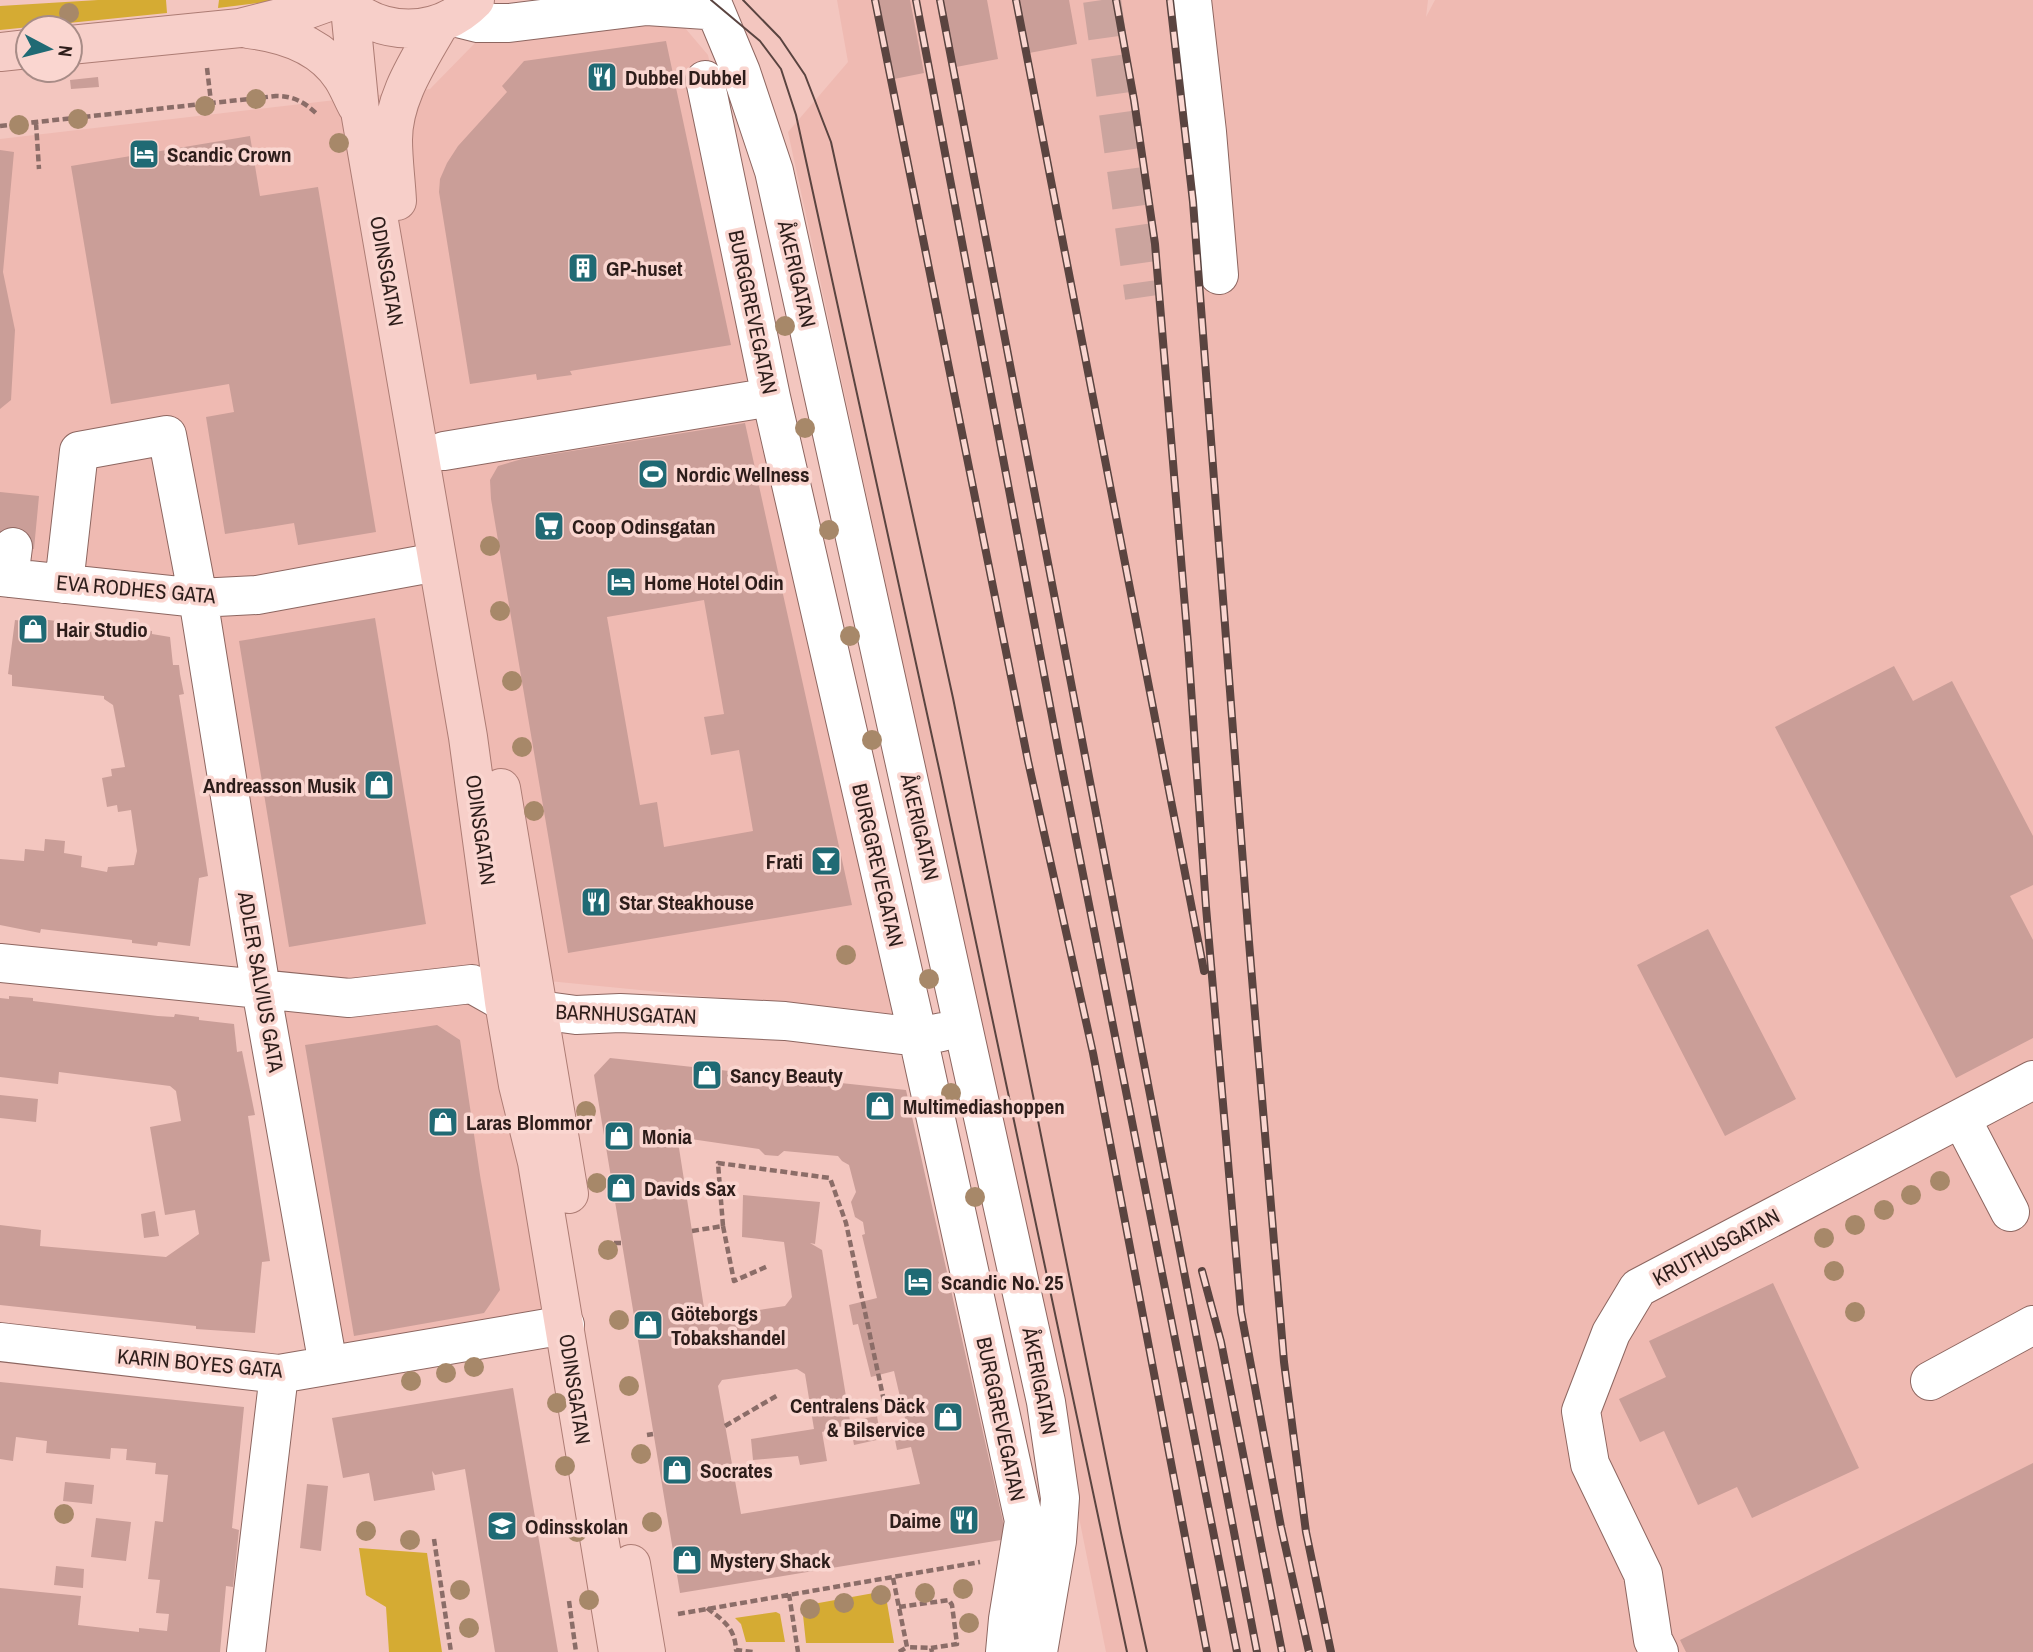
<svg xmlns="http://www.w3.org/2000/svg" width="2033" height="1652" viewBox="0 0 2033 1652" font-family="'Archivo Narrow',sans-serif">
<rect width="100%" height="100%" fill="#f3c6bf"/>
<path fill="#efbab2" d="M837,0H1428L1426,17L1435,0H2033V1652H1106L974,994L788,132L848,62Z
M674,15L708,55L922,1018L489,975L545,1315L340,1353L212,582L0,562V139L430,89L476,42Z"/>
<path fill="#d5ab33" d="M98,0H166L167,13L0,30V6Z
M219,0H282L218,8Z
M359,1548L427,1553L442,1652H389L386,1607L366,1595Z
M885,1591L894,1643H806L802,1606Z
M776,1612L780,1614L785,1642H746L741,1624L735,1618Z"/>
<path fill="#ca9e98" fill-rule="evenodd" d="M878,0H910L924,73L894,79Z
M943,0H987L998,59L956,67Z
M1019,0H1069L1077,44L1029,53Z
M666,41L731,345L570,371L572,375L557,377L537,380L536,374L470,384L439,192L440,179L447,163L458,146L507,92L502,86L524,61Z
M98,77L99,87L71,89L70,80Z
M250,136L260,196L318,187L376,532L298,545L294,523L225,534L206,417L234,412L229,384L111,404L71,166Z
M0,150L14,152L3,272L15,330L11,400L0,409Z
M745,423L852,905L568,953L491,499L490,480L498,466L522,459ZM704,600L724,714L704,717L711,755L739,750L753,831L664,847L657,802L640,805L607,617Z
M0,492L39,496L34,549L0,546Z
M34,618L56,621V624L127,633L129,628L152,631V634L170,637L173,665H179L180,674L184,694L179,695L208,876L199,878L190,946L158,942L157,946L132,943V940L41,929L40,933L0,925V859L24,861L25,849L44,851L45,839L65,841L64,853L82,856L81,867L107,872L108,867L134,865L137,851L131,810L118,812L117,805L107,807L102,778L112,776L111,769L125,767L113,705L104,699V696L12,686V675L8,674L15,620L33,622Z
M375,618L426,924L289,947L239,641Z
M1894,666L1913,701L1952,681L2033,836V885L2010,896L2033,940V1038L1956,1078L1775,727Z
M1708,929L1796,1099L1725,1136L1637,965Z
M9,996L33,998V1001L158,1016L174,1017L175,1014L199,1017V1020L234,1024L237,1052L242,1051L255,1115L248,1116L270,1261L262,1262L255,1333L196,1329V1326L0,1305V1225L41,1230L40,1246L166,1257L199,1234L195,1210L165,1215L150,1127L181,1121L176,1091L170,1086L59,1072L58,1084L0,1077V998L9,999Z
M437,1025L460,1040L480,1175L500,1290L484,1313L354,1336L305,1045Z
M610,1058L906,1090L1007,1539L680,1593L594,1075ZM680,1134L684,1138L759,1149L765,1155L778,1156L784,1151L838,1156L842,1161L849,1165L856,1192L851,1202L855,1217L863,1222L865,1234L862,1235L877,1298L849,1305L853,1325L858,1324L871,1377L894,1371L907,1427L893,1430L897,1450L911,1447L920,1484L741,1514L718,1386L722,1380L797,1369L805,1374L814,1429L751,1439L753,1460L798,1456L800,1465L827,1461L822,1432L850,1424L854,1445L881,1439L877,1416L850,1421L822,1250L810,1243L815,1244L820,1202L743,1195L742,1237L784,1242L792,1297L785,1306L715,1317L705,1314L679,1148L674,1142Z
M0,1095L38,1099L36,1122L0,1118Z
M155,1211L159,1236L144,1238L141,1214Z
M1773,1283L1859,1468L1752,1518L1737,1487L1698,1505L1664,1431L1640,1442L1619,1399L1666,1377L1649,1341Z
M0,1382L244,1407L232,1528L239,1530L233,1587L226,1586L220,1652H0V1588L81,1596L78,1625L139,1632V1628L167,1631L169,1614L156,1613L160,1580L148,1579L155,1521L163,1522L168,1475L155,1474L156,1463L126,1460L127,1449L111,1448L110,1459L46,1453L47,1441L16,1437L13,1461L0,1459Z
M513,1388L558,1652H495L465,1469L435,1475L432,1471L435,1490L374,1501L369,1473L343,1478L332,1418Z
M2033,1463V1652H1686L1680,1640Z
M65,1482L94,1485L92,1504L63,1501Z
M307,1484L328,1486L321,1551L300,1548Z
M96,1518L131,1522L126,1561L91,1557Z
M56,1566L84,1569L83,1588L54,1585Z"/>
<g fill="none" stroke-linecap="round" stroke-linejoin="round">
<path stroke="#cba49e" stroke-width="38" stroke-dasharray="38 19" stroke-linecap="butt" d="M1102,0L1144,297"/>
<g stroke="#8d6660" stroke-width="40">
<path id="minor" d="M711,0L741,72L774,171L1046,1402L1060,1498L1057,1541L1038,1652
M1192,0L1207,132L1219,275
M454,17L478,23H509L647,6L706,10L715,13
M705,80L771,397L918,1037L1024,1521L1008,1619L1005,1652
M444,451L771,397
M0,577L198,598L257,595L437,562
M9,578L13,547
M64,584L79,451L167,435L198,598L261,989L328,1365
M0,963L349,998L472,984L504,1002L539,1010L576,1015L620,1013L785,1021L918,1037L942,1032
M1961,1118L2010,1212
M0,1342L279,1374L565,1325
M1930,1381L2033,1325
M246,1652L279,1374
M1659,1652L1653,1640L1643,1574L1590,1464L1581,1411L1611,1333L1638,1288L2033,1080"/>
</g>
<g stroke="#ad7c74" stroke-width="40">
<path id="major" d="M342,0C379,38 438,38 475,0
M350,8L360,111L468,737L504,1002L518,1085L537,1162L618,1652
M248,29C283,33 321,45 342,77C348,86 352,97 357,106
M70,45L240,28L295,14L334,0
M0,52L28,49
M397,201C396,181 393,160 393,140C393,97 420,59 440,23
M501,788L569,1194
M631,1564L646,1652"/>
</g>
<path stroke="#8b6d68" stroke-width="4.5" stroke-dasharray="7 3.5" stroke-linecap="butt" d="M207,68L211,102
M36,123L39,169
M0,126L276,96C294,96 304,102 317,114
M723,1226L718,1163L830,1178L846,1223L884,1401
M692,1231L723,1226L734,1281L768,1266
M614,1243H622
M725,1426L778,1395
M647,1435L653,1434
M434,1539L451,1652
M893,1578L907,1647L931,1648L932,1652
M789,1594L798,1652
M569,1601L576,1652
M899,1607L949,1600L952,1605L957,1644L931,1648
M707,1608C724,1621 735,1628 736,1650L753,1652
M678,1614L980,1562
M899,1652L907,1647"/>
<use href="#minor" stroke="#fff" stroke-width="38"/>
<use href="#major" stroke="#f7cfc9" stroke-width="38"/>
<path stroke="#5a4440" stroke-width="2" d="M711,0L760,41L781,69L796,115L940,773L1127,1652
M743,0L780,38L805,75L831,142L953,698L1121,1533L1147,1652"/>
<g stroke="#5a4440" stroke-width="8">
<path id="rail" d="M875,0L1028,761L1093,1053L1207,1652
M916,0L1059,753L1237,1652
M940,0L1257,1652
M1016,0L1204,971
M1116,0L1134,100L1155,244L1188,644L1206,907L1241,1312L1281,1527L1309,1652
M1170,0L1193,202L1249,942L1284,1362L1306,1532L1331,1652
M1202,1271L1221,1342L1282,1652"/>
</g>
<use href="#rail" stroke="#fad6d0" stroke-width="5" stroke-dasharray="16" stroke-linecap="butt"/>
</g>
<g fill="#a78869">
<circle cx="69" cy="13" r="10"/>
<circle cx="256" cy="99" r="10"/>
<circle cx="205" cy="106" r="10"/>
<circle cx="78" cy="119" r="10"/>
<circle cx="19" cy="125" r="10"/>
<circle cx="339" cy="143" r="10"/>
<circle cx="785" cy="326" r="10"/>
<circle cx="805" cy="428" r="10"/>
<circle cx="829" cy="530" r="10"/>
<circle cx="490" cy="546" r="10"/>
<circle cx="500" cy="611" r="10"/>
<circle cx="850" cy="636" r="10"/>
<circle cx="512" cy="681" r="10"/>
<circle cx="872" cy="740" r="10"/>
<circle cx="522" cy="747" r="10"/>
<circle cx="534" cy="811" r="10"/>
<circle cx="846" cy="955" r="10"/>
<circle cx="929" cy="979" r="10"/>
<circle cx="951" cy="1093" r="10"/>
<circle cx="586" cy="1111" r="10"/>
<circle cx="1940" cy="1181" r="10"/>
<circle cx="597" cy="1183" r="10"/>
<circle cx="1911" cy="1195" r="10"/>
<circle cx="975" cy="1197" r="10"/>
<circle cx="1884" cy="1210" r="10"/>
<circle cx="1855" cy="1225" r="10"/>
<circle cx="1824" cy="1238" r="10"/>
<circle cx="608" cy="1250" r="10"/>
<circle cx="1834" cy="1271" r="10"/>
<circle cx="1855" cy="1312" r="10"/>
<circle cx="619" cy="1320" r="10"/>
<circle cx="474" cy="1367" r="10"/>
<circle cx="446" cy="1373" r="10"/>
<circle cx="411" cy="1381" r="10"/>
<circle cx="629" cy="1386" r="10"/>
<circle cx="557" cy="1403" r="10"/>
<circle cx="641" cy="1454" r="10"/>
<circle cx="565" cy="1466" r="10"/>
<circle cx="64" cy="1514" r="10"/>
<circle cx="652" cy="1522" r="10"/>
<circle cx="366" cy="1531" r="10"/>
<circle cx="577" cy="1532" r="10"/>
<circle cx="410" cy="1540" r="10"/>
<circle cx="963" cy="1589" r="10"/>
<circle cx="460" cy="1590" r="10"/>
<circle cx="925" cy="1593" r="10"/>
<circle cx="881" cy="1595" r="10"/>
<circle cx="589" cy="1600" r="10"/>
<circle cx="844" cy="1603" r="10"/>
<circle cx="810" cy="1609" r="10"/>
<circle cx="969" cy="1623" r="10"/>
<circle cx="469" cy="1628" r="10"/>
</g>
<defs>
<g id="restaurant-square" transform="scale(1.575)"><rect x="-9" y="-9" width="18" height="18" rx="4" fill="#206a74" stroke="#fad6d0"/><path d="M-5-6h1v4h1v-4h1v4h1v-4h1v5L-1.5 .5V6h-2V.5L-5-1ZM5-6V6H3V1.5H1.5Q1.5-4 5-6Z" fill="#fff"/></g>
<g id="hotel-square" transform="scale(1.575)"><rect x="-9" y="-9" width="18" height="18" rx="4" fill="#206a74" stroke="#fad6d0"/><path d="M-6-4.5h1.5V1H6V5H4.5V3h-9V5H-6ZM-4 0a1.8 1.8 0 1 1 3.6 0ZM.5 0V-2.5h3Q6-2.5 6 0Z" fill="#fff"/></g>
<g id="building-square" transform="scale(1.575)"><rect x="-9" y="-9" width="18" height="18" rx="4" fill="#206a74" stroke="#fad6d0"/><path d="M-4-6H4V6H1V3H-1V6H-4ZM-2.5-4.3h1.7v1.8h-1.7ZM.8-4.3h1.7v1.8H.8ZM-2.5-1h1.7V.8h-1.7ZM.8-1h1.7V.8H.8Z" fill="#fff"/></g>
<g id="stadium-square" transform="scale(1.575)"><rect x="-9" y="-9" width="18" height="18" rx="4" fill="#206a74" stroke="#fad6d0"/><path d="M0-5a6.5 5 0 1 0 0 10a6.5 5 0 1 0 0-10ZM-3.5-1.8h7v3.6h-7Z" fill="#fff"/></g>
<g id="supermarket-square" transform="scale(1.575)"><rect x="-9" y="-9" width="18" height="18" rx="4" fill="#206a74" stroke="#fad6d0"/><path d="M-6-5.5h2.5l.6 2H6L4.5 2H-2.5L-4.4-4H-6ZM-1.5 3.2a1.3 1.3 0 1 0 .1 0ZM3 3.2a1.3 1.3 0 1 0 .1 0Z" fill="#fff"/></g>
<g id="shop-square" transform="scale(1.575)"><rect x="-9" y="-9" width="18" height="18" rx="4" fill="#206a74" stroke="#fad6d0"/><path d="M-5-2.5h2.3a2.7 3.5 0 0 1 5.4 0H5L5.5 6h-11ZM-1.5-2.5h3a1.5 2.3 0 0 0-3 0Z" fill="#fff"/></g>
<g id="bar-square" transform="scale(1.575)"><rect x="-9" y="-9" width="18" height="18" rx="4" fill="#206a74" stroke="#fad6d0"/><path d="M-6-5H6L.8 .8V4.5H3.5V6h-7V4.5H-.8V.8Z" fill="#fff"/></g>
<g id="school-square" transform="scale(1.575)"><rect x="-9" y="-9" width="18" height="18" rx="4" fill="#206a74" stroke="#fad6d0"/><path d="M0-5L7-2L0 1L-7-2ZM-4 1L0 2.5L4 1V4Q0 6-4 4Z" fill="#fff"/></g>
</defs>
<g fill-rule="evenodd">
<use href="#restaurant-square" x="602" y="77"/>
<use href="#hotel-square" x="144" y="154"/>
<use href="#building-square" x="583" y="268"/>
<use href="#stadium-square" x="653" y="474"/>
<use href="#supermarket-square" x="549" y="526"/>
<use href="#hotel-square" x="621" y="582"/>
<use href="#shop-square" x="33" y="629"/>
<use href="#shop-square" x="379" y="785"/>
<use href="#bar-square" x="826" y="861"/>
<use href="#restaurant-square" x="596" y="902"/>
<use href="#shop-square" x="707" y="1075"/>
<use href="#shop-square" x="880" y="1106"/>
<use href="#shop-square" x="443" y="1122"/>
<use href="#shop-square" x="619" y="1136"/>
<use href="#shop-square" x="621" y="1188"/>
<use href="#hotel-square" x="918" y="1282"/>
<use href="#shop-square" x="648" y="1325"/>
<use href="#shop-square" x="948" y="1417"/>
<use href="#shop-square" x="677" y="1470"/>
<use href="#restaurant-square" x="964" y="1520"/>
<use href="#school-square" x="502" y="1526"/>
<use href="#shop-square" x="687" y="1560"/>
</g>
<g text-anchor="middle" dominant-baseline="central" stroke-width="7" stroke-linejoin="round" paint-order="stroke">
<g font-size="21" font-weight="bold" fill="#2d1d1a" stroke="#fad6d0" text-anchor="start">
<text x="625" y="77">Dubbel Dubbel</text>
<text x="167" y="154">Scandic Crown</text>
<text x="606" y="268">GP-huset</text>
<text x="676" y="474">Nordic Wellness</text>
<text x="572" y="526">Coop Odinsgatan</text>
<text x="644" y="582">Home Hotel Odin</text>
<text x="56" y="629">Hair Studio</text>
<text x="356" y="785" text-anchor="end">Andreasson Musik</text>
<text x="803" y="861" text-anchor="end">Frati</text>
<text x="619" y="902">Star Steakhouse</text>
<text x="730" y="1075">Sancy Beauty</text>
<text x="903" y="1106">Multimediashoppen</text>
<text x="466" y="1122">Laras Blommor</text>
<text x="642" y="1136">Monia</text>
<text x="644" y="1188">Davids Sax</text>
<text x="941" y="1282">Scandic No. 25</text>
<text x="671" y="1313">Göteborgs<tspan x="671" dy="24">Tobakshandel</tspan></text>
<text x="925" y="1405" text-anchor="end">Centralens Däck<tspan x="925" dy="24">&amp; Bilservice</tspan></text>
<text x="700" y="1470">Socrates</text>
<text x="941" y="1520" text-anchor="end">Daime</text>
<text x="525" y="1526">Odinsskolan</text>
<text x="710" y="1560">Mystery Shack</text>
</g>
<g font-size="21" fill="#2d1d1a" stroke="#fad6d0">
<text transform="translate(387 271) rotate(80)">ODINSGATAN</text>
<text transform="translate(797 274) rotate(77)">ÅKERIGATAN</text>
<text transform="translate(753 312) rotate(78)">BURGGREVEGATAN</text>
<text transform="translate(136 589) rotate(5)">EVA RODHES GATA</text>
<text transform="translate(920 827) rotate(77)">ÅKERIGATAN</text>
<text transform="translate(481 830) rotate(82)">ODINSGATAN</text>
<text transform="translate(878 865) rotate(77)">BURGGREVEGATAN</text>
<text transform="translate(261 982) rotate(80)">ADLER SALVIUS GATA</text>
<text transform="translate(626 1014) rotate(2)">BARNHUSGATAN</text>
<text transform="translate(1716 1247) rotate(-28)">KRUTHUSGATAN</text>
<text transform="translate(200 1363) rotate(5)">KARIN BOYES GATA</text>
<text transform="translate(1040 1381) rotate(79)">ÅKERIGATAN</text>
<text transform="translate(575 1389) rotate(81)">ODINSGATAN</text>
<text transform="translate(1001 1419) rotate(78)">BURGGREVEGATAN</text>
</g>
</g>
<g transform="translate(49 49) rotate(97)"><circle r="33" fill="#fad6d0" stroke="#a88c87" stroke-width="2"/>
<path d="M0-5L12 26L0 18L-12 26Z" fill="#206a74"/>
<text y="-10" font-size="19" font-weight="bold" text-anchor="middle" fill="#2d1d1a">N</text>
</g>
</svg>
